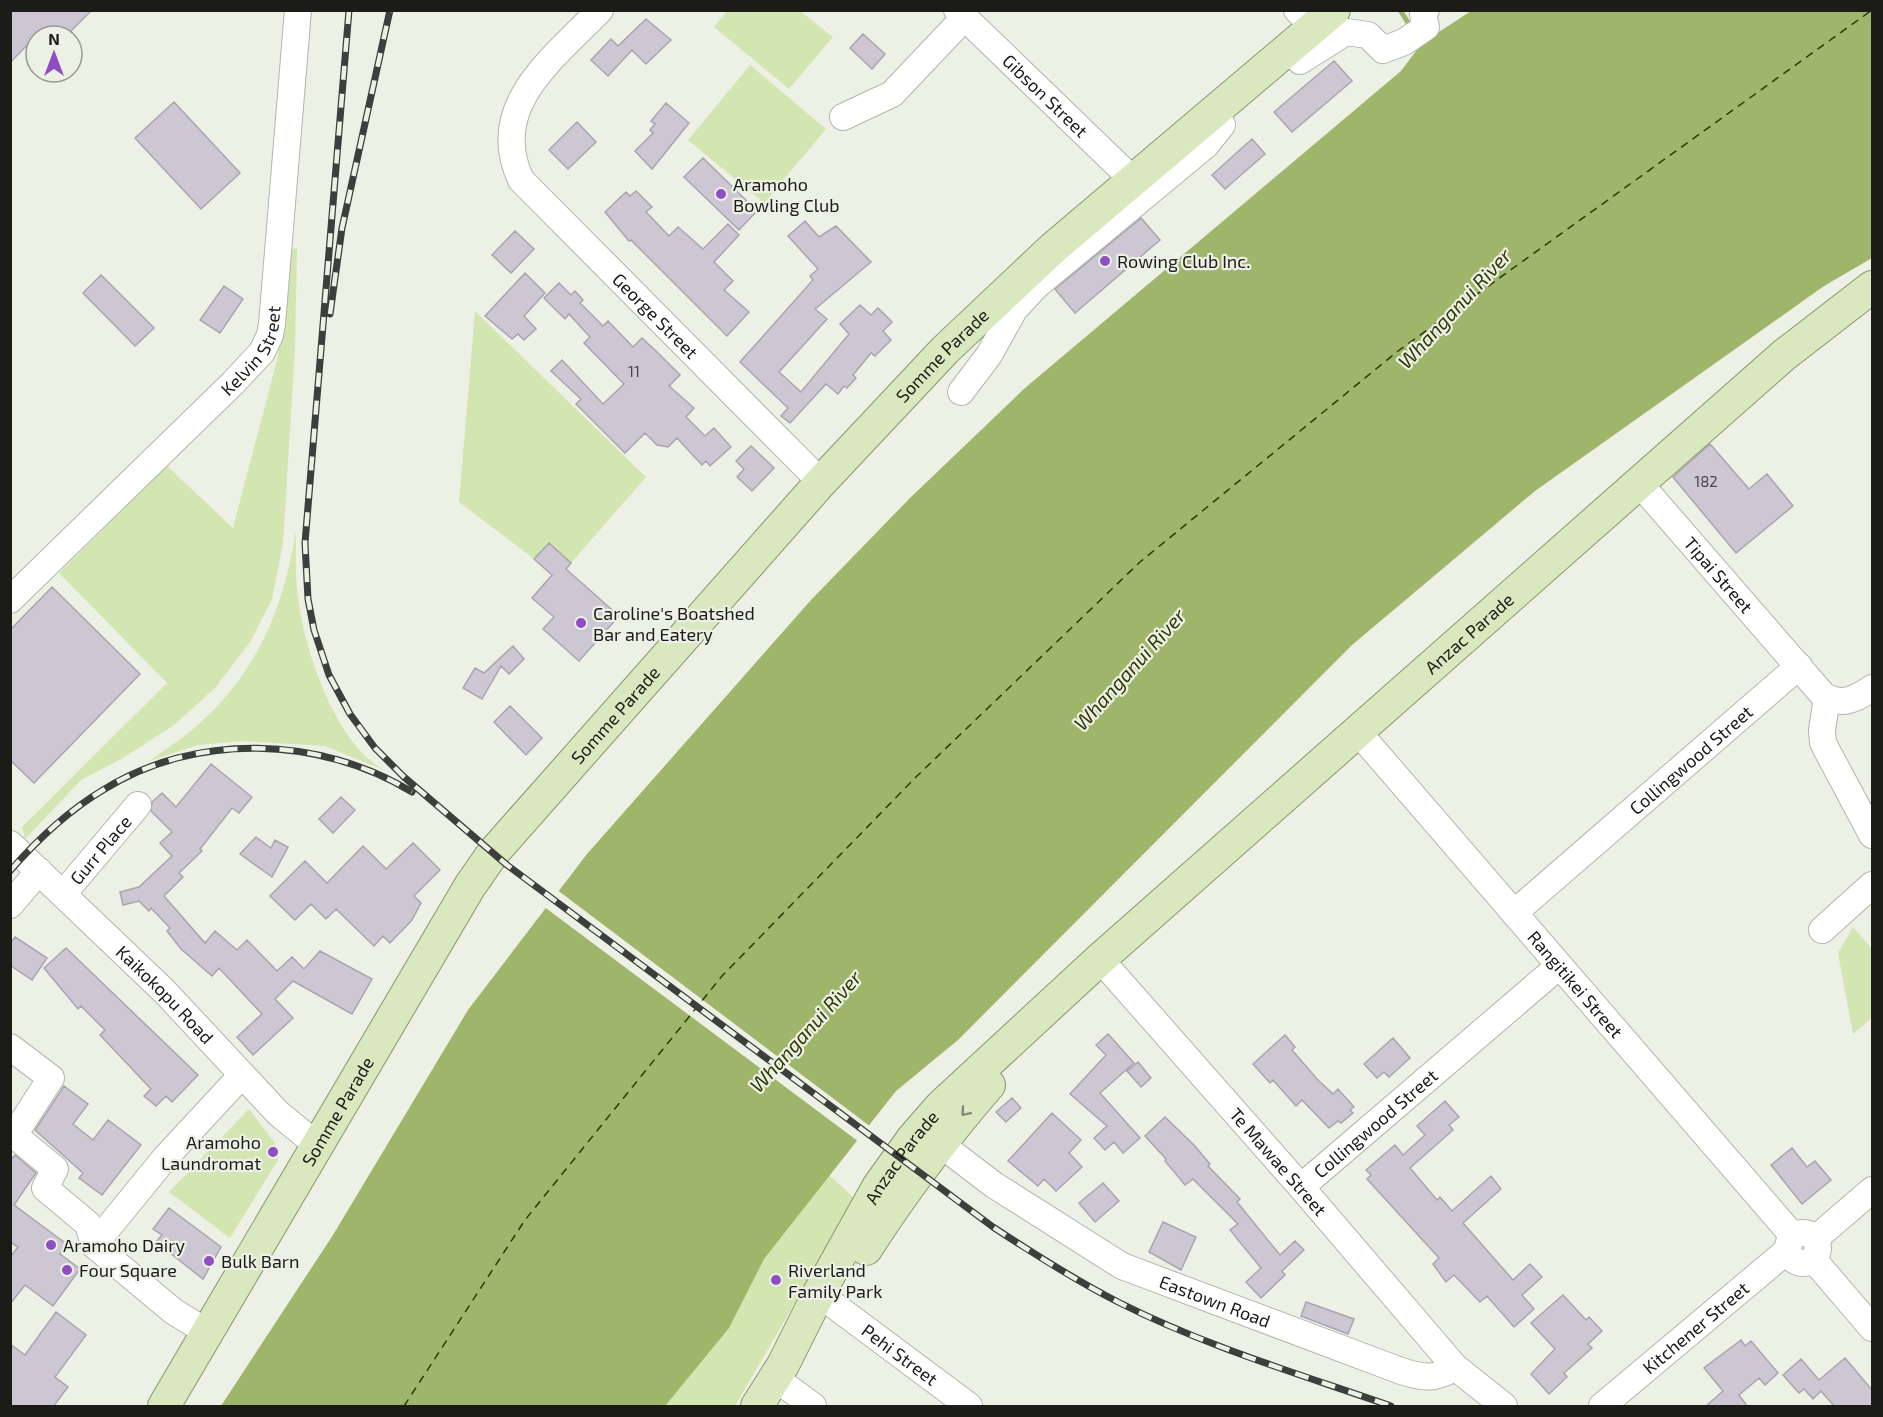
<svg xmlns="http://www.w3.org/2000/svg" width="1883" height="1417" viewBox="0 0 1883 1417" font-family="'Exo 2',sans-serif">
<rect width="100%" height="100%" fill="#ecf0e5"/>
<path fill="#d3e5b1" d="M727,11H800L833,37L789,89L714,27Z
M750,65L826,129L764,203L688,140Z
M297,248L295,348L283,543L272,599L250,642L215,688L174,725L123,758L81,780L25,839L22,827L167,683L59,573L167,466L233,528L278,356L287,250Z
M475,311L646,477L571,563L549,543L534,559L459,502Z
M296,532C296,554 295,576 298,597C304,650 336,744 384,770L325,746L243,741L198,745L149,761C166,749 185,737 201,722C259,669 283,608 296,532Z
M1853,927L1872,949V1018L1853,1034L1838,953Z
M249,1109L274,1142L278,1160L230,1238L169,1192Z
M827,1173L855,1199L735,1406H649Z"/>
<path fill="#9eb56a" d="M1471,11H1872V258L1824,286L1535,491L1352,645L958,1040L896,1091L764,1259L729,1328L665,1406H221L333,1235L468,1010L587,854L811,600L910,498L1025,388L1401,71L1422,43Z"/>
<path fill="#ecf0e5" d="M556,889L871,1127L859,1142L543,906Z"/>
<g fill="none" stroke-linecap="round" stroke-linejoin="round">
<path stroke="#9eb56a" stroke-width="5" d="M1400,10L1412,29"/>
<path stroke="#2c3900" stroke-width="1.5" stroke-dasharray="8 6" stroke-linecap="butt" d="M404,1406L525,1220L722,976L916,777L1140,562L1398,351L1872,10"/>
</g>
<path fill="#ccc7d2" stroke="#a9a4af" stroke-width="1.5" d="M10,10H92L66,36H36L10,63Z
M646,19L671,40L646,64L632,50L608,76L591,60L611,39L618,46Z
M863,34L885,54L872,69L850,48Z
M1334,61L1352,81L1292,132L1274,112Z
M174,102L240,173L201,209L135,138Z
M666,103L689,123L652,169L635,151L653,133L650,130L655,124L651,121Z
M577,122L596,142L568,169L549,150Z
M1252,139L1265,154L1225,189L1212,175Z
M703,158L757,211L739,230L684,177Z
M636,191L652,207L646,212L669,236L678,227L703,249L728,224L739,235L714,262L733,281L724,290L749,312L727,336L631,240L629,241L605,212L626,192L630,196Z
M1141,218L1160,240L1075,313L1055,289Z
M805,221L819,237L836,226L871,262L815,309L827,319L779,372L801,392L849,334L840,324L860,305L871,315L878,308L892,322L883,331L891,340L875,356L871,353L853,375L856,378L847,388L844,386L838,394L826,384L790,423L781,416L788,408L740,362L813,280L810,276L818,269L788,236Z
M515,231L534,249L511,273L492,255Z
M525,273L545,293L524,316L536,329L524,340L518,334L512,339L485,316Z
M101,275L154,328L135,346L83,293Z
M559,283L571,295L575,291L583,300L580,303L603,326L608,321L633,347L642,338L656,351L680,375L669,386L694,408L686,417L705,436L714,428L731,447L710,466L706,461L702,465L677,438L668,447L657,445L645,433L625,453L576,404L581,399L551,371L562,360L603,404L624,384L584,343L590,337L569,314L565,319L544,298Z
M224,286L243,299L220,333L200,320Z
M1710,444L1749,489L1767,474L1793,506L1736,553L1673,477Z
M751,446L774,468L752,491L737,477L744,469L736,461Z
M549,543L571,563L566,569L619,616L579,661L543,629L554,617L532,598L552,575L534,559Z
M52,587L140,674L34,783L10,760V630Z
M513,646L524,659L509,674L501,666L482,699L463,688L475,668L484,673Z
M510,706L542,738L526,755L494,722Z
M211,764L252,797L239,813L232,808L200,849L202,851L179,873L183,877L164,896L205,943L215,931L237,950L247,940L277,971L292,957L304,969L320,951L372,979L352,1014L293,981L275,999L293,1018L253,1055L237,1037L262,1014L219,968L212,976L181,949L167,931L170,928L151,908L149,911L139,901L123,905L120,892L139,887L172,856L160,843L172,832L151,811L152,802L162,793L176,807Z
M341,797L355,810L333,833L319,819Z
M256,837L271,848L275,840L288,847L272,877L240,854Z
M413,843L440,870L414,896L421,903L412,920L390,943L383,936L374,946L336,909L326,919L311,904L295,920L270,896L305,861L327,883L363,846L386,869Z
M15,937L47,958L32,980L10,965V944Z
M66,948L198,1075L172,1102L166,1096L156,1106L144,1096L151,1089L100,1035L105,1030L81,1006L78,1009L44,968Z
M1108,1034L1134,1063L1100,1093L1140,1138L1123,1153L1114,1142L1105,1150L1094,1138L1107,1126L1070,1094L1106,1055L1096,1045Z
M1285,1035L1295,1047L1292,1050L1317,1079L1333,1094L1338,1089L1354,1107L1350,1110L1353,1113L1341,1123L1338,1121L1329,1128L1302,1100L1296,1106L1273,1080L1270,1083L1253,1064Z
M1393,1038L1410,1058L1389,1077L1384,1072L1377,1078L1364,1064Z
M1138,1062L1151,1078L1141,1087L1127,1071Z
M64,1086L88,1104L73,1124L93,1140L108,1120L141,1145L102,1195L79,1178L83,1173L35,1130Z
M1012,1098L1021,1108L1006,1122L996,1112Z
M1445,1101L1459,1117L1449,1125L1453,1130L1410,1168L1437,1200L1440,1197L1452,1211L1491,1176L1501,1189L1463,1223L1513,1280L1530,1264L1542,1277L1522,1295L1534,1309L1514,1327L1487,1296L1480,1302L1454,1275L1446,1282L1433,1264L1439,1258L1367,1179L1371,1175L1366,1170L1395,1145L1403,1155L1425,1135L1417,1126Z
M1052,1113L1081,1140L1069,1153L1082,1167L1056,1191L1044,1179L1038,1186L1008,1161Z
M1165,1117L1194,1145L1210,1164L1208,1166L1240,1199L1237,1202L1280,1255L1295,1241L1304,1250L1282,1271L1285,1275L1261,1298L1246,1282L1261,1268L1230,1230L1238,1224L1193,1179L1185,1185L1165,1161L1166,1159L1145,1136Z
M1792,1148L1807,1167L1815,1161L1831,1180L1802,1204L1771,1165Z
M15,1155L36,1173L14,1205L68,1245L60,1254L80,1269L53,1306L25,1285L10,1304V1257L18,1247L10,1242V1161Z
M1103,1183L1119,1201L1095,1222L1079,1203Z
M169,1208L221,1247L203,1279L156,1242L162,1235L153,1229Z
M1163,1222L1196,1237L1181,1270L1149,1252Z
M1563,1295L1586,1320L1589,1317L1602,1331L1588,1344L1592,1348L1564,1373L1567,1377L1549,1394L1531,1374L1555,1349L1531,1323Z
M1306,1302L1354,1319L1348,1334L1301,1316Z
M56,1312L86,1335L55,1377L68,1387L53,1407H10V1344L25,1355Z
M1741,1340L1745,1346L1751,1341L1778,1373L1765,1385L1759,1378L1739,1395L1748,1407H1705L1723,1391L1704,1368Z
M1845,1358L1872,1390V1407H1835L1821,1391L1813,1399L1804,1389L1799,1393L1783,1375L1801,1359L1819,1380Z"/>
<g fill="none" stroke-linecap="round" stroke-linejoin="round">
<g stroke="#b2b6ab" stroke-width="28">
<g id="minor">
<path id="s1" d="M600,10C554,58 486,106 521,180L821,482"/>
<path id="s2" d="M957,10L1134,181"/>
<path d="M1297,10L1314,27"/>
<path d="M1289,49L1300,61L1346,32L1368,35L1383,50L1404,42L1426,27L1423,14L1426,10"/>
<path d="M843,117L892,94L965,17"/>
<path d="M961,392L989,355L1014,310L1036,286L1206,145L1222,125L1214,111"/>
<path id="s3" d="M1640,484L1823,695C1842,707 1856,699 1872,688"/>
<path id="s4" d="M10,600L233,383L262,352L270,335L272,324L298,10"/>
<path d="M1827,698L1822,730L1823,743L1872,835"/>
<path id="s5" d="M1358,732L1793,1236"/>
<path id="s6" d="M10,844L165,992L278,1113L318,1146"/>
<path id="s7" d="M63,894L138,805"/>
<path d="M10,905L39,871"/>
<path id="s8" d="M1514,913L1799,666"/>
<path d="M1822,930L1872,885"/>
<path id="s9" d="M1100,959L1301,1187L1455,1367L1504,1406"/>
<path d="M10,1047L51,1078L14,1135L55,1169L45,1188L88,1224L94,1245L173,1311L208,1333"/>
<path id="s10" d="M939,1143L994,1185L1122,1266L1401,1371C1423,1378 1436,1380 1455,1367"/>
<path id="s11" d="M1301,1187L1559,966"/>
<circle cx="1803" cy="1248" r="15"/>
<path d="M1815,1239L1872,1190"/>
<path d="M94,1245L165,1158L241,1076"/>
<path d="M1813,1259L1872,1328"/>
<path id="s12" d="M831,1303L969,1406"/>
<path d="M775,1378L813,1406"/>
<path id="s13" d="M1602,1406L1788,1250"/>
</g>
</g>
<g stroke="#889669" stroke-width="34">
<g id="major">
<path d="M866,1249C904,1190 944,1137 989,1085"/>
<path id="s14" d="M164,1406L470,886L493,853L821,482L945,350L1052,249L1334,10"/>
<path id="s15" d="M757,1406L783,1365L819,1293L878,1187L913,1138L941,1106L1100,959L1784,355L1872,287"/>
</g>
</g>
<use href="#minor" stroke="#fff" stroke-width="26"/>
<use href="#major" stroke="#dae8bf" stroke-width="32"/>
<g stroke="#3d3f3a" stroke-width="7">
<path id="rail" d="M349,10L305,543L308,599L314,630L329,675L350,714L375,748L404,777L507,865L993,1227C1034,1254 1075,1280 1118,1302C1205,1346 1299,1374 1391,1406
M330,314L342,228L390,10
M10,871C37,840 68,811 103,790C196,732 320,736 412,792"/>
</g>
<use href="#rail" stroke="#ecf0e5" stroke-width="4.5" stroke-dasharray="14" stroke-linecap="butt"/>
</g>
<defs><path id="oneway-chevron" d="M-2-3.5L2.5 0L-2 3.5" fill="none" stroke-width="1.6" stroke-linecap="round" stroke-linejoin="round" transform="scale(1.5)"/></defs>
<use stroke="#848c74" href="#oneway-chevron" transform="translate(965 1112) rotate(131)"/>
<g fill="#8e4ec4" stroke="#ecf0e5" stroke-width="2">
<circle cx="721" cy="194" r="6"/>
<circle cx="1105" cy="261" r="6"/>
<circle cx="581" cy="623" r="6"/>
<circle cx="273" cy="1152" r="6"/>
<circle cx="51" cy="1245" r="6"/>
<circle cx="209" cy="1261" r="6"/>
<circle cx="67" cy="1270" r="6"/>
<circle cx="776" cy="1280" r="6"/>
</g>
<g text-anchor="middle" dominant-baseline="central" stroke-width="4.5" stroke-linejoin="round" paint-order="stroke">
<g font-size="15" fill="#474746">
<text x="634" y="371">11</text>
<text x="1706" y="481">182</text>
</g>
<g font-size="18" fill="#1b1c18" stroke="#ecf0e5">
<text stroke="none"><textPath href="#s2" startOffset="123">Gibson Street</textPath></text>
<text stroke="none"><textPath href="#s1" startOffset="394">George Street</textPath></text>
<text stroke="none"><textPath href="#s4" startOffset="350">Kelvin Street</textPath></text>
<text stroke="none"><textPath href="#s14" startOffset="1314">Somme Parade</textPath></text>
<text stroke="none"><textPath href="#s3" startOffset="120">Tipai Street</textPath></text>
<text stroke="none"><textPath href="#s15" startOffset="1062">Anzac Parade</textPath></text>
<text stroke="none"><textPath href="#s14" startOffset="828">Somme Parade</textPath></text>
<text stroke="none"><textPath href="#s8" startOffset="234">Collingwood Street</textPath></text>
<text stroke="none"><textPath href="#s7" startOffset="58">Gurr Place</textPath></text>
<text stroke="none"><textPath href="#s5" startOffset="333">Rangitikei Street</textPath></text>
<text stroke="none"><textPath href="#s6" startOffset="216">Kaikokopu Road</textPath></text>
<text stroke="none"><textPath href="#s14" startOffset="342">Somme Parade</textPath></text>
<text stroke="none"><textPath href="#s11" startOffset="98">Collingwood Street</textPath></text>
<text stroke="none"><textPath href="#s15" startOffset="288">Anzac Parade</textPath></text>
<text stroke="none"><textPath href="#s9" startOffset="270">Te Mawae Street</textPath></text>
<text stroke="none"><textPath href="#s10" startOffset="320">Eastown Road</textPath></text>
<text stroke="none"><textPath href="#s13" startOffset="122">Kitchener Street</textPath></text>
<text stroke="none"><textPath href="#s12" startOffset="86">Pehi Street</textPath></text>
</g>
<g font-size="18" fill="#1b1c18" stroke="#ecf0e5" text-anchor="start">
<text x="733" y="184">Aramoho<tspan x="733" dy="21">Bowling Club</tspan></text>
<text x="1117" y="261">Rowing Club Inc.</text>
<text x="593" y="613">Caroline's Boatshed<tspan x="593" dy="21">Bar and Eatery</tspan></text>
<text x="261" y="1142" text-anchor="end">Aramoho<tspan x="261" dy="21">Laundromat</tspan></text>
<text x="63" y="1245">Aramoho Dairy</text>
<text x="221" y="1261">Bulk Barn</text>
<text x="79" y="1270">Four Square</text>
<text x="788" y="1270">Riverland<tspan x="788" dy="21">Family Park</tspan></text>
</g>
<g font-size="20" font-style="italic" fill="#2c3900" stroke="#ecf0e5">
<text transform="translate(1454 308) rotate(-47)">Whanganui River</text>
<text transform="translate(1129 669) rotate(-48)">Whanganui River</text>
<text transform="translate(805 1031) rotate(-48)">Whanganui River</text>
</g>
</g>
<rect width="1883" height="1417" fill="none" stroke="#1b1c18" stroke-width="24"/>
<g transform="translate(54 54)"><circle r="28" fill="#ecf0e5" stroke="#989b93" stroke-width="1.5"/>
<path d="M0-4.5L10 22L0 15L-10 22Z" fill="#8e4ec4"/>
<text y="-9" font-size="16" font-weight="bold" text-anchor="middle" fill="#1b1c18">N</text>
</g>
</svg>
